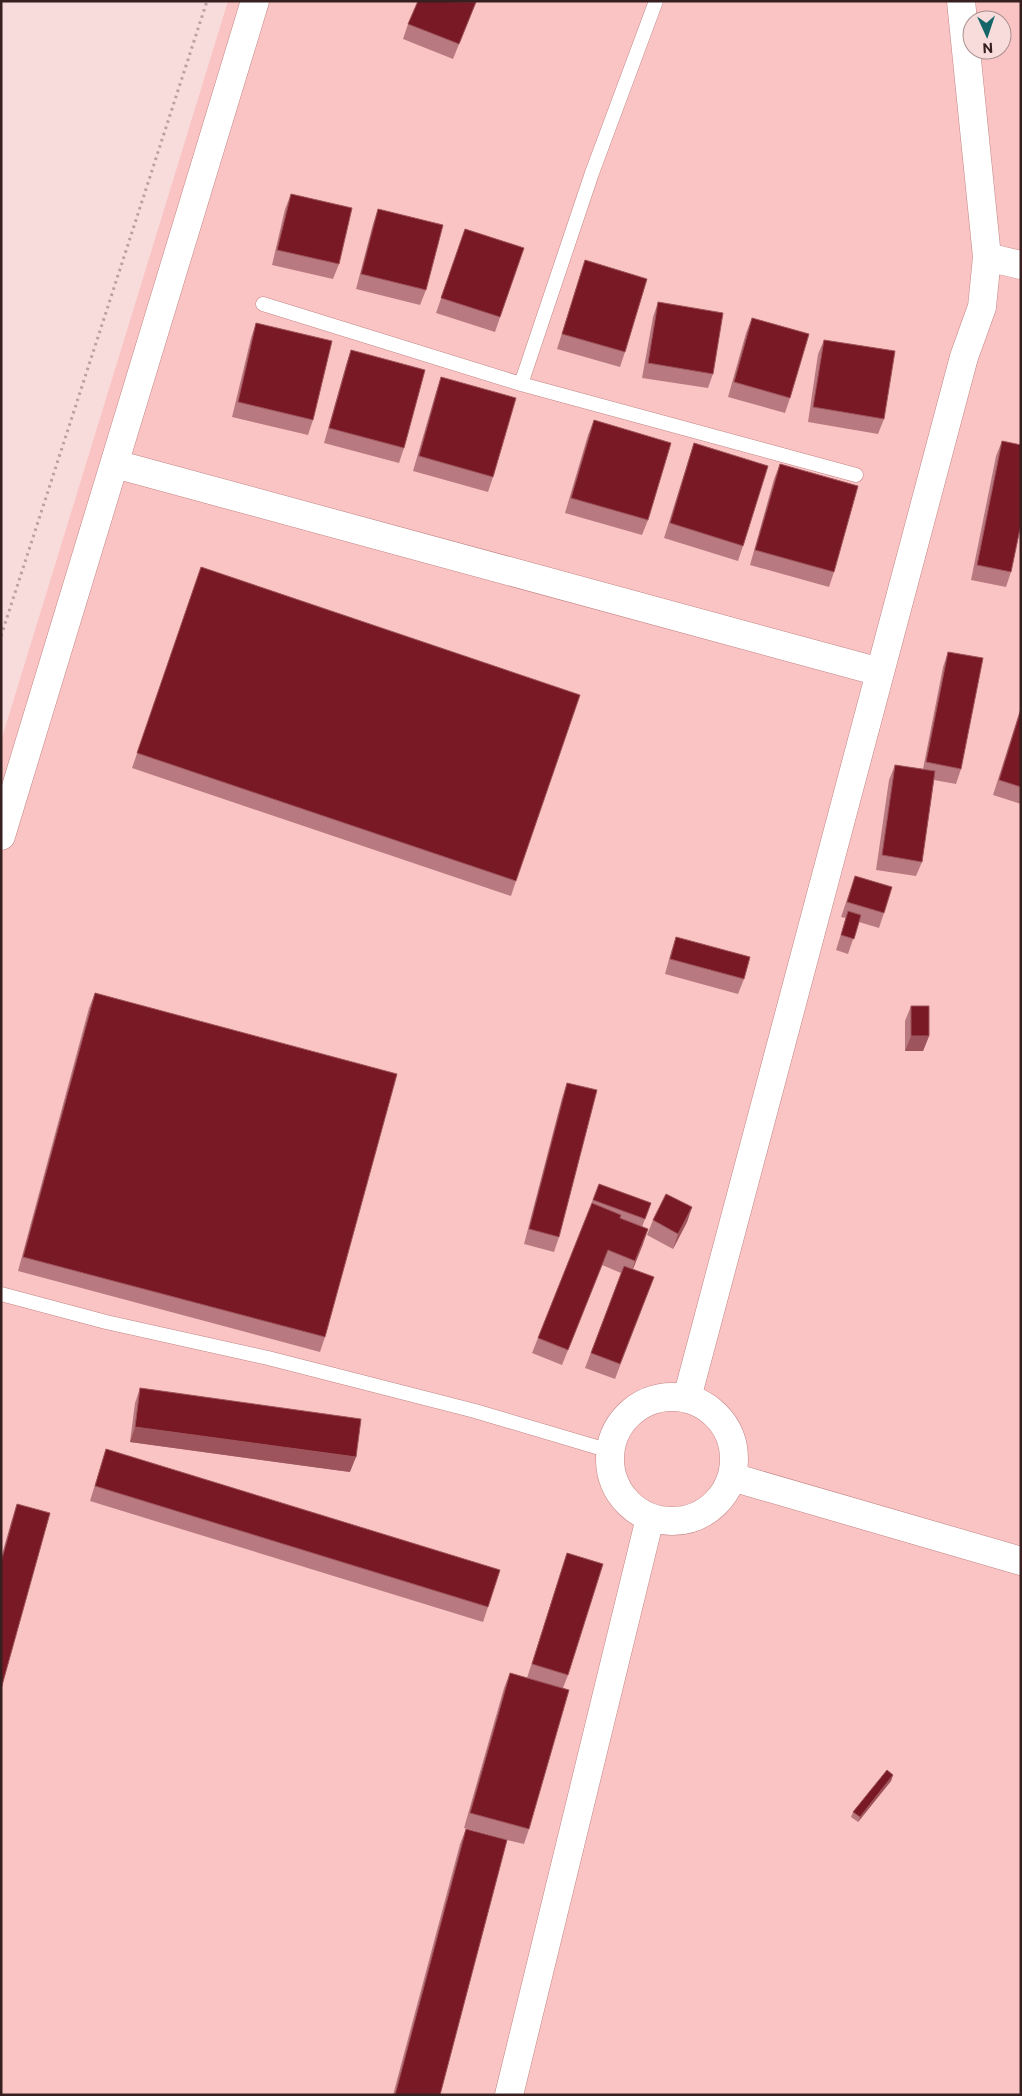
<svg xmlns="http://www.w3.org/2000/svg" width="1022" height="2096" viewBox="0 0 1022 2096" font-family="Commissioner,sans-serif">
<rect width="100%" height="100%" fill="#f7dcdb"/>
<path fill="#fbc4c4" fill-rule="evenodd" d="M228,1H1021V2095H1V741ZM972,20H1002V50H972Z"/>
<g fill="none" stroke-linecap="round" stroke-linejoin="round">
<g stroke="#c28484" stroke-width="15">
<path id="service" d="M263,304L521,384L856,475
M521,384L592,173L656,1
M1,1294L106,1322L268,1358L475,1411L610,1451"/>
</g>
<g stroke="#c28484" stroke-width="29">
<path id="minor" d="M987,257L1021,265
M115,464L880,672
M1,836L255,1
M610 1459a62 62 0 1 1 124 0a62 62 0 1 1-124 0Z
M687,1398L964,357L982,307L987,257L961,1
M732,1477L1021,1561
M509,2095L650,1518"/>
</g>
<path stroke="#baa09f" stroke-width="3" stroke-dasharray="2.5 4" stroke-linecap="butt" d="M1,636L207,1"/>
<use href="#service" stroke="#fff" stroke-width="14"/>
<use href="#minor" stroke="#fff" stroke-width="28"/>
</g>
<path fill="#b87a80" d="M470,17L453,59L403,39L408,24Z
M291,194L339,264L333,279L272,265L285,209Z
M378,209L426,290L420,305L356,289L373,224Z
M465,229L524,248L495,332L436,313Z
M585,260L625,352L620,367L557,349L580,275Z
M658,302L713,374L708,388L642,378L653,317Z
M752,318L790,398L785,413L728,397L746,333Z
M256,323L313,420L308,435L232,417L251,338Z
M824,340L884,419L878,434L808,422L818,354Z
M351,350L404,448L399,463L324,443L346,365Z
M441,377L493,477L488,492L413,471L436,392Z
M594,420L648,520L642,535L565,513L588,435Z
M1002,441L1011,572L1006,587L971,580L996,456Z
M694,443L743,546L738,561L664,538L689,458Z
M780,464L834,572L829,587L750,565L774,479Z
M196,582L516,881L511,896L132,768Z
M948,652L961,769L956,784L934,780L922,862L916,876L876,870L889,780L895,765L923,769L943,667Z
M1021,707V804L993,795Z
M855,876L884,913L879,928L859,922L848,954L836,950L846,918L841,917Z
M676,937L744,979L738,994L665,974L671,952Z
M95,993L325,1337L320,1352L18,1271L89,1008Z
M911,1006L929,1036L923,1051H905V1021Z
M567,1083L559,1237L554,1252L524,1244L562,1098Z
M599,1184L651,1203L642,1227L643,1244L633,1269L654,1277L615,1379L585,1368L621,1273L602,1265L562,1365L532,1353Z
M692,1207L687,1222L673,1249L647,1235L653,1220Z
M140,1388L350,1472L130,1442L135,1403Z
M106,1449L488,1607L483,1622L90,1501Z
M17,1504L1,1689V1558L12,1519Z
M567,1553L568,1675L563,1688L529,1829L524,1844L507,1840L440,2095H393L460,1844L466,1829L506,1839L464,1828L504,1688L510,1673L527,1678Z
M893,1775L891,1781L858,1822L851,1817L853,1812Z"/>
<path fill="#9e545c" d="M911,1036H929L923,1051H905Z
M692,1207L687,1222L673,1249L678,1234Z
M648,1229L643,1244L630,1276L635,1261Z
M135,1427L356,1457L350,1472L130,1442Z
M893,1775L891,1781L858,1822L860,1817Z"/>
<path fill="#781925" stroke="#9e545c" d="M418,1L476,2L459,44L408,24Z
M291,194L352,208L339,264L277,250Z
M378,209L443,225L426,290L361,274Z
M465,229L524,248L500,317L441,298Z
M585,260L647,279L625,352L562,334Z
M658,302L723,313L713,374L648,363Z
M752,318L809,334L790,398L734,382Z
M256,323L332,341L313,420L238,402Z
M824,340L895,351L884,419L813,407Z
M351,350L425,370L404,448L329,428Z
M441,377L516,398L493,477L419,456Z
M594,420L671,443L648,520L571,498Z
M1002,441L1021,445V524L1011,572L977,565Z
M694,443L768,466L743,546L670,523Z
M780,464L858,486L834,572L755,550Z
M201,567L580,695L516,881L137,753Z
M948,652L983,658L961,769L926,762Z
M1021,709V787L999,780Z
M895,765L935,771L922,862L882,855Z
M855,876L892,887L884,913L847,902Z
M848,911L861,915L854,939L841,935Z
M676,937L750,957L744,979L670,959Z
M95,993L397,1074L325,1337L23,1257Z
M911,1006H929V1036H911Z
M567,1083L597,1090L559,1237L529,1229Z
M599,1184L651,1203L645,1219L593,1200Z
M666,1194L692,1207L678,1234L653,1220Z
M592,1203L621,1215L620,1218L648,1229L635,1261L608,1250L568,1350L538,1338Z
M624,1266L654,1277L620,1364L591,1353Z
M140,1388L361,1419L356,1457L135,1427Z
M106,1449L500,1570L488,1607L95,1486Z
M17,1504L50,1513L1,1689V1562Z
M567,1553L603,1564L568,1675L532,1664Z
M510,1673L569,1690L529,1829L470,1813Z
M887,1770L893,1775L860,1817L853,1812Z
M466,1829L507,1840L440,2095H395Z"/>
<rect width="1022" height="2096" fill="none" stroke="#371f1f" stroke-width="5"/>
<g transform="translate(987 35) rotate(177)"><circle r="24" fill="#f7dcdb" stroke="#aa9090"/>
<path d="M0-4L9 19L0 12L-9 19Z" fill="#156468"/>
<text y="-8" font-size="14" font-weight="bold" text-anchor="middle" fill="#371f1f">N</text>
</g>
</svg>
